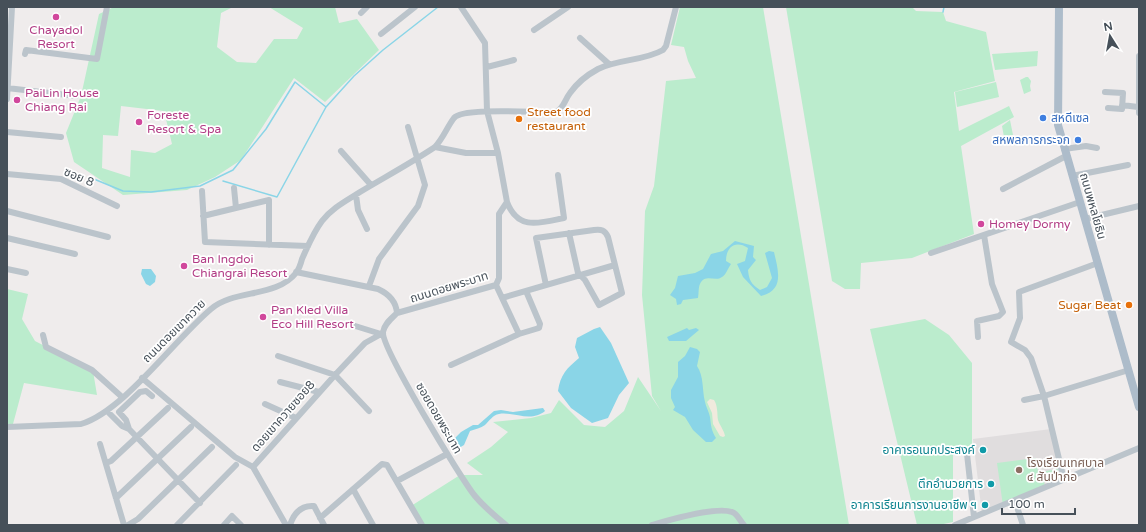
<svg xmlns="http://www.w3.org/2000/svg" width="1146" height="532" viewBox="0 0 1146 532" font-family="'Varela Round','Noto Sans Thai',sans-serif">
<rect width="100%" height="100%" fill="#efecec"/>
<path fill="#e0ddde" d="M1051,429L1062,476L1060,481L982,514L973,439Z"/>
<path fill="#bbeccd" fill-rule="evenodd" d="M114,7H233L221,13L217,47L237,62L256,63L274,39H297L303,28L269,7H335L339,23L357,19L379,50L325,102L294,78L241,160L215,177L187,190L123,195L74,162L66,133L81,96L99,14ZM121,106L164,111L172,144L155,153L131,150L130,177L102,168L103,135L118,136Z
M680,7H763L849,525H422L411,506L460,475H483L467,463L491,447L508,432L493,422L531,418L551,413L559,400L584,425L605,427L624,411L638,377L661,411L652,396L642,295L645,211L654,186L666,81L696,78L688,61L684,47L671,45Z
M786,7H912L916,11L943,12L946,21L986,32L995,81L954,92L959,131L1009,106L1014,117L961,146L974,234L912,258L861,263L860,289H845L832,281Z
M1038,51L1037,66L995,70L992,54Z
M1026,77H1028L1031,81L1030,86L1031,91L1024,94L1020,80Z
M996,82L999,97L957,107L955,92Z
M1010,120L1013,135L1004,137L1002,126Z
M7,289L28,294L22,319L35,341L93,371L97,395L24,383L13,424L7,425Z
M925,319L949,335L972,363V445L953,454V522L939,525H917L870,329Z
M1036,458L1038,472H1043L1045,488L1003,506L997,463Z
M1058,469L1059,479L1047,484L1046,471Z"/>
<path fill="#f0eadd" d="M710,399L714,400C718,406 717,414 718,420C720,426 724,430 725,436L723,437L720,436L713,424L712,413L707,402Z"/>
<path fill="#8ad5e7" d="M735,241L754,246L753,257L756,260L748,270C749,280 751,284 760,290L767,287L772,278L765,253L769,251L774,252C778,270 785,290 761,296L743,277L737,264L745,261L748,248C736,240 726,246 726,261L731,264C728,268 726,275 722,277C716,282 706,274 701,282C698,286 699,293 698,298L683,300L681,304L677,305L676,299L670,295L675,288L678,276L695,273L703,269L711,254L723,251Z
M142,269H151L156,276L155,282L150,286L146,284L141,274Z
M600,327L611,343L629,383L619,395L608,418L592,423L571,408L558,391C560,375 567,368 579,358L575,347L577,338L594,329Z
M687,328L689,330L696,328L699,330L686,341H669L667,337Z
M690,347L697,349L700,352L697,366C704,376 702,390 705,402C706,407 709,412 710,417C711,425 711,430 716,438L712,442H706L693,430L685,417L673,410L675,407L671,398V390L678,377V362L685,356Z
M543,408L545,411C531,423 512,411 499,414C493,415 489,421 485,425C481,428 475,429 470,431L464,445L459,448L455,443V438L461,432L473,425H478L494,411L501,410L513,412Z"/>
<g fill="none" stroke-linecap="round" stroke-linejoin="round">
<path stroke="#8ad5e7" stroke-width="1.5" d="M943,12L944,7
M89,177L123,191L151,192L200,186L233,170L266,129L295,82L326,107
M223,181L277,197L326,107L354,76L383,50L438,7"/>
<path stroke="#bbc4cb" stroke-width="6" d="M461,7L485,43L487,111L498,153L507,202L499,214V278L496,285L397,313C392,318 384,324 383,332C381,347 461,479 475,496C484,507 495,516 506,525
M361,13L367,7
M534,30L568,7
M381,34L415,7
M580,38L609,64
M25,54L26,50L97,59L107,7
M1139,56V113
M487,67L514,60
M7,88L76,96
M1105,92L1123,93L1122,109L1108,108
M7,99L12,7
M1122,105L1138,107
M7,132L61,137
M435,147L466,153H498
M1064,149L1086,146L1097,148
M341,151L371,185
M7,174L61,179L117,206
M1072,176L1128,165
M234,188L236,208
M1003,189L1066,156
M202,191L205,242L308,246
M356,195L358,210L367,229
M507,202C518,231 540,223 564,218L558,175
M7,211L108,237
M203,216L269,200V245
M1085,219L1139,206
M7,238L75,254
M931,253L1080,202
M7,269L26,273
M296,272L378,289C389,294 396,301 397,313
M496,285L519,334
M546,285L536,238L594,230C601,229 605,230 608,237L622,293L599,305L585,280L578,273L569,233
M369,286L379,259L418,206L425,185L408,127
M502,298L615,265
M352,325L381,334
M43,335L46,347L92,370L122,397
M978,337L977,321L999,316L1003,312L992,284L984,235
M278,356L335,375L369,411
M451,365L519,334L539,328L540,324L526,291
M142,378L235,457L253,467
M280,382L319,392
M152,396L146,391L140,392L119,412L126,420L129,429L200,503
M1024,400L1044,396L1129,370
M265,404L296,418
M107,411L122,426L129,429
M7,427L81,424C124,411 175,339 211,309C234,289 276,298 296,273C299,269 301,263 302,259C308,246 313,233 322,221C332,208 346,201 360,192C385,177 411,163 435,147C444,137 447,127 454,118C463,107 538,113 556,112C564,108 564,101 570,93C577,83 587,75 598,69C618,59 644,61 663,50L666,46L676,7
M100,444L124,525
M967,454L974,517
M106,463L111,461L168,408
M253,467L335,375L365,343L383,333
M253,467L286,525
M1064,480L1044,396L1031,358L1025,350L1011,342L1020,318L1019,292L1098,263
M397,481L447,454
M353,489L373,525
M116,498L191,427
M1015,501L1023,525
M320,518L382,464L387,465L422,525
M128,525L138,519L212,447
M177,525L236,465
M224,525L232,516L241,525
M290,525C294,513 301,505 314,506L324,525
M652,525C669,520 716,506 732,512C737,513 740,521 744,525
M955,525L1139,448"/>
<path stroke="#adbcca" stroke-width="8" d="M1059,7L1058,125L1139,407"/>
</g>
<g fill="#d1479c" stroke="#fff" stroke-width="1.5">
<circle cx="56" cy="17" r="4"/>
<circle cx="17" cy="100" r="4"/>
<circle cx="139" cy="122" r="4"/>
<circle cx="981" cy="224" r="4"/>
<circle cx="184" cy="266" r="4"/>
<circle cx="263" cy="317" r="4"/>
</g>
<g fill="#3f7fe0" stroke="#fff" stroke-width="1.5">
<circle cx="1043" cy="118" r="4"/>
<circle cx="1078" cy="140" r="4"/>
</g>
<g fill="#e8710a" stroke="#fff" stroke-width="1.5">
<circle cx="519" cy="119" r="4"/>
<circle cx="1129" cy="305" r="4"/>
</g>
<g fill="#0f9aa8" stroke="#fff" stroke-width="1.5">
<circle cx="983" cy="450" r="4"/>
<circle cx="991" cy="484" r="4"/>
<circle cx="985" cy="505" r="4"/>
</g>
<circle fill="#8d6e63" stroke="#fff" stroke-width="1.5" cx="1019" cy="470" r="4"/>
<g text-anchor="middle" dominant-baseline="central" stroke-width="3.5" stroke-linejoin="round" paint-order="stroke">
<g font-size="12" fill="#b23c85" stroke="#fff" text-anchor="start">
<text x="56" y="30" text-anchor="middle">Chayadol<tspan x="56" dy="14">Resort</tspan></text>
<text x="25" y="93">PaiLin House<tspan x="25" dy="14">Chiang Rai</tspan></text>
<text x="147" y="115">Foreste<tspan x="147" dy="14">Resort &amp; Spa</tspan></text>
<text x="989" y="224">Homey Dormy</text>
<text x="192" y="259">Ban Ingdoi<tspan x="192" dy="14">Chiangrai Resort</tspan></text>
<text x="271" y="310">Pan Kled Villa<tspan x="271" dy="14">Eco Hill Resort</tspan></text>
</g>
<g font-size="12" fill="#c56008" stroke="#fff" text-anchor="start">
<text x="527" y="112">Street food<tspan x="527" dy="14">restaurant</tspan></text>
<text x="1121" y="305" text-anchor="end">Sugar Beat</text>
</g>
<g font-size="12" fill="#366cbe" stroke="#fff" text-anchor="start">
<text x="1051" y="118">สหดีเซล</text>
<text x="1070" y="140" text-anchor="end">สหพลการกระจก</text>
</g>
<g font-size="12" fill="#465059" stroke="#fff">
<text transform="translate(79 177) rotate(23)">ซอย 8</text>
<text transform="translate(1093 206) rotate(74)">ถนนพหลโยธิน</text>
<text transform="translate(449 287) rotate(-17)">ถนนดอยพระบาท</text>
<text transform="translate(174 331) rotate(-45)">ถนนดอยเขาควาย</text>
<text transform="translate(283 416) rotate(-49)">ดอยเขาควายซอย8</text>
<text transform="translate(439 418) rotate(60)">ซอยดอยพระบาท</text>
</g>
<g font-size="12" fill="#0d838f" stroke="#fff" text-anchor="end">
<text x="975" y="450">อาคารอเนกประสงค์</text>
<text x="983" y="484">ตึกอำนวยการ</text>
<text x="977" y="505">อาคารเรียนการงานอาชีพ ฯ</text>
</g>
<g font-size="12" fill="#785e54" stroke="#fff" text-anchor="start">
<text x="1027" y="463">โรงเรียนเทศบาล<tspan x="1027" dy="14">๔ สันป่าก่อ</tspan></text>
</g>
</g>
<rect width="1146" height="532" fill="none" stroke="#465059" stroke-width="16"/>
<g transform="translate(1110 36) rotate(349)" stroke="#ffffff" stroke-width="3" paint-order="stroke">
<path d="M0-3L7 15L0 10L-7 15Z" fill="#465059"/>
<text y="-6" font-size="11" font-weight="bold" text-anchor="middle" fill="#465059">N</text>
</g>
<path d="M1002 508v6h73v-6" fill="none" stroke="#465059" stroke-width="2"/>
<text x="1008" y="508" font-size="12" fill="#465059" stroke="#ffffff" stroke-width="3" paint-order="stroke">100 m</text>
</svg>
